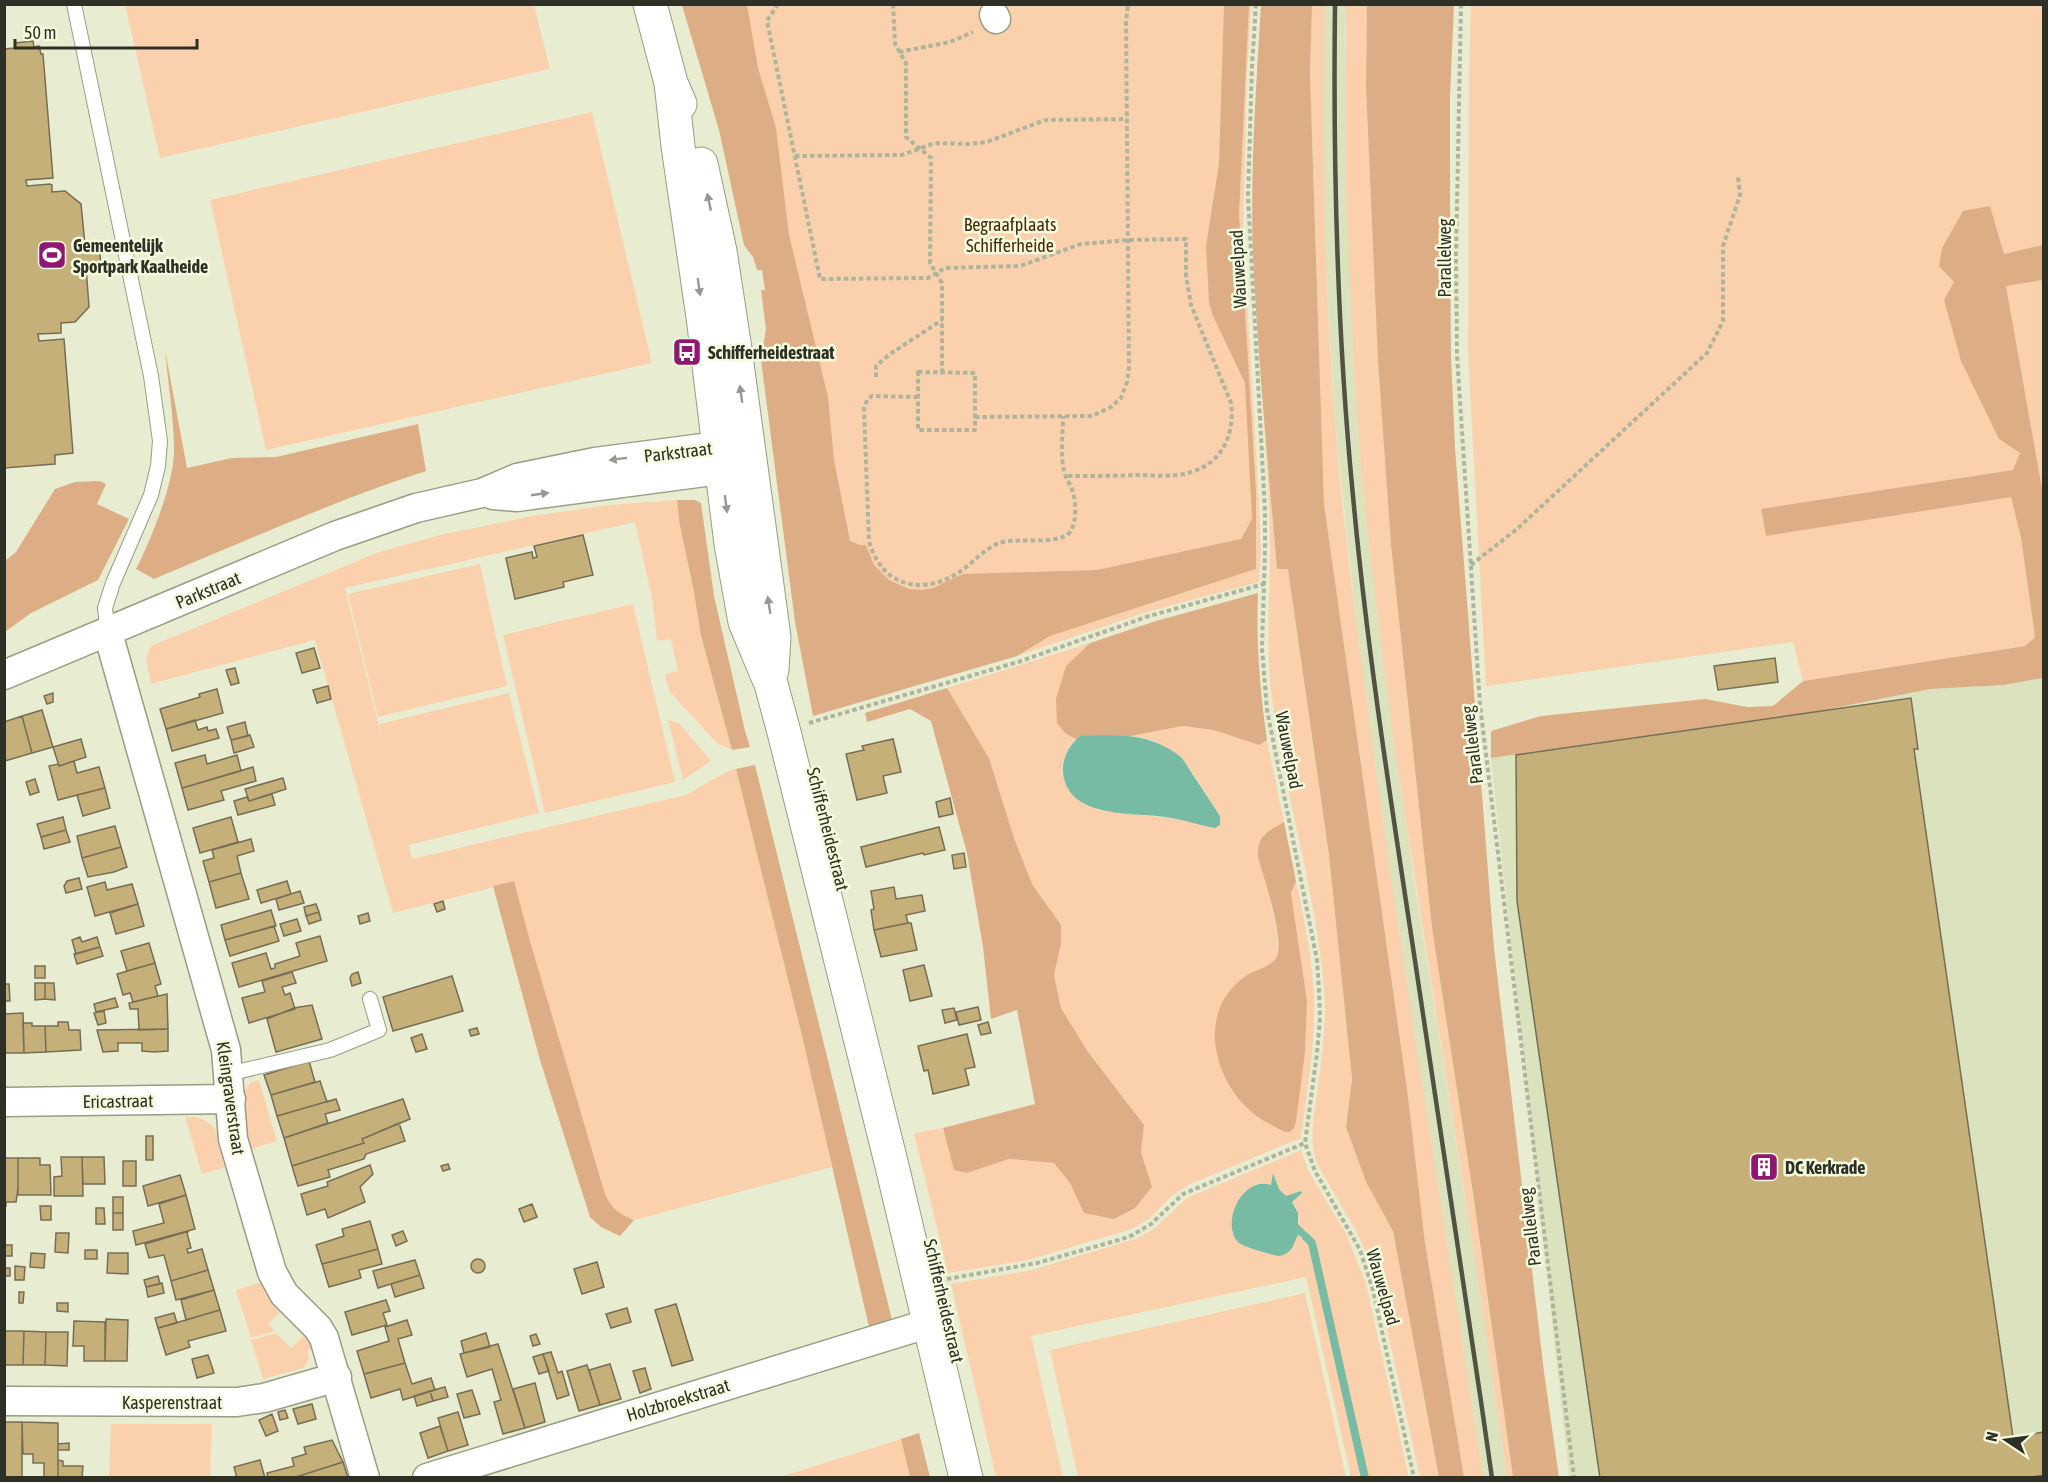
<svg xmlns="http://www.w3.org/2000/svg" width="2048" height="1482" viewBox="0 0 2048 1482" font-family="'Asap Condensed',sans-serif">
<rect width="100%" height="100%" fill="#e8edd1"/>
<path fill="#dbe2be" d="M1325,5H1346L1345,35L1353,353L1362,483L1371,562L1413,873L1475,1261L1507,1477H1483L1401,950L1361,667L1335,423L1325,250L1323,114Z
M2043,678V1477H1569L1491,758L1814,712L1930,689L2003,685Z"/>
<path fill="#fbd1ad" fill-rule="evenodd" d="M1248,4L1251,5L1247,76L1243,232L1259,503L1261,550L1259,582L1147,612L1017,656L1049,636L1250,571L875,657L729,5Z
M125,5H534L550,69L160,158Z
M1312,5H1325C1323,144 1324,283 1335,422C1345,548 1363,674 1380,799C1412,1026 1449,1251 1483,1477H1464L1425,1243L1408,1096L1324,504L1310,74Z
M1346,5H1367L1366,87L1378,362L1391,545L1432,928L1473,1193L1513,1477H1507L1475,1261L1393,738L1371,562L1362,483L1353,353L1346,190Z
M1471,5H2043V245L2004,254L1990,206L1963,212L1954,282L2020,453L2013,470L1761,510L1766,536L2011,496L2021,538L2035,637L2025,646L1803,681L1793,642L1486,686L1468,352L1469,75Z
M592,112L652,363L266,450L210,200Z
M2043,280V494L2006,286Z
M1263,411L1277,569L1288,568L1329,855L1352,1079L1346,1127L1366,1182L1393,1231L1439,1477H1420L1376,1280L1369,1259L1355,1229L1317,1164C1308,1139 1315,1112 1318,1087C1322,1054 1327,1021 1324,988C1316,892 1286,800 1273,706C1265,653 1270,600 1270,547C1270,502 1266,456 1263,411Z
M677,500L679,521L693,587L701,636L732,750L718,744L669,691L665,674L678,671L671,639L657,641L652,597L635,522L345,588L384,747L379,724L509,693L539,813L409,845L412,859L686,795L728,771L736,769L803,1040L832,1167L634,1220C619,1214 612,1209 605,1194L530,941L514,882L393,913L315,640L151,684L146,659L151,646L379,552L440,535L533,516L610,505Z
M480,564L507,686L378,717L348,594Z
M633,604L675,782L545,813L503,635Z
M1090,643L1066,667V734L1076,739C1048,769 1067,796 1098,810L1185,820L1215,828L1220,816C1195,778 1181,740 1130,736L1183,726L1214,730L1259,745L1267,740L1284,822L1264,834L1270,899L1277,932L1278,954L1272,964L1244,977L1305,1052L1307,1001L1291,893L1296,881C1304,918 1312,956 1314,995C1316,1042 1307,1090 1301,1138L1188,1185L1171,1197L1149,1219L1132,1229L1028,1260L948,1273L914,1134L916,1133L943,1128L954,1170L967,1173L1009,1159L1054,1163L1070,1183L1085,1213L1152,1187L1141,1152L1144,1125L1088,1052L1061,1008L1054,975L1061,944L1048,905L1032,884L1014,838L989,758L947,688Z
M668,720L679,723L711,761L683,780Z
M259,1080L277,1141L248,1150L240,1097L251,1082Z
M185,1117C216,1114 223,1142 230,1166L202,1174Z
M1301,1150L1309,1172L1347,1235L1366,1284L1409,1477H1351L1306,1277L1031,1336L1063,1477H996L951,1284L1032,1270L1138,1238L1155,1228L1187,1198ZM1274,1174L1279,1189L1286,1196L1300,1191L1301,1193L1292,1202C1304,1217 1301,1251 1279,1256L1240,1244L1232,1232L1244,1192L1258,1183L1272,1185Z
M265,1281L283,1309L268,1324L275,1331L251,1338L236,1290Z
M1305,1293L1346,1477H1078L1050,1350Z
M276,1333L291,1348L307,1333L316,1347L308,1350L309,1359L304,1368L263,1379L251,1340Z
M111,1424H212L210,1477H109Z
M901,1439L910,1477L777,1478Z"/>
<path fill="#ddae85" d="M682,5H747L758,68L776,128L789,235L828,397L834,460L850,541L860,545H866L874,565L889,580L909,589L921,590L933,588L963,574L1097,570L1241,539L1252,519L1245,383L1213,316L1209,302L1206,246L1219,164L1224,5H1249L1239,214L1256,491V569L1050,636L1017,656L813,716L795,622L761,360L766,329L761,290H765L762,270H757L753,257L744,245L719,130Z
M1261,5H1312L1310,74L1324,504L1408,1096L1425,1243L1464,1477H1439L1393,1231L1366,1182L1346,1127L1352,1079L1329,855L1288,569H1277C1268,465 1258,360 1253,255C1250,172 1256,88 1261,5Z
M1367,5H1454L1450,97V205L1451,356L1455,448L1494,948L1544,1372L1559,1477H1513L1473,1193L1432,928L1391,545L1378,362L1366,87Z
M1990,206L2004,254L2043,245V280L2006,286L2043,494V678L2004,685L1930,689L1814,712L1491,758V731L1541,716L1705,699L1747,707L1773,706L1803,681L2025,646L2035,637L2021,538L2011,497L1766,536L1761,509L2013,470L2020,453L1999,439L1961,361L1944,300L1954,282L1939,266L1942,248L1963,211Z
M165,350L187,468L232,458L276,457L418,424L426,471C333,501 244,542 154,579L136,569C151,540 174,483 174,451C174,417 168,383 165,350Z
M100,481L106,484L97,504L129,519L98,580L31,613L5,632V561L16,552L55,489L75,482Z
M677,500H695L701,503L714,596L745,731L750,747L732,750L701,636L693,587L679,521Z
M1258,593C1256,643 1260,691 1267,740L1259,745L1214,730L1183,726L1130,736H1080L1076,739L1066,734L1057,723L1056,699L1066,666L1090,643L1156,621Z
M947,688L989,758L1014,838L1032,884L1061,925V944L1054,975L1061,1008L1088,1052L1144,1125L1141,1152L1152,1187L1135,1208L1114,1219L1084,1213L1070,1183L1054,1163L1009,1159L967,1173L954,1170L943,1128L1035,1104L1017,1010L991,1019L983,947L967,853L931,721L910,709L867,722L865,713Z
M755,765L892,1320L869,1327L803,1040L736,769Z
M1284,822L1296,881L1291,893L1307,1001L1305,1052L1296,1121L1294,1128L1290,1132H1285C1274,1126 1262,1121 1253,1113C1217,1084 1199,1024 1233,987C1236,984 1240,980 1243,978C1254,969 1271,969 1277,956C1284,937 1264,878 1258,857C1257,835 1267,832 1284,822Z
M514,881L530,941L605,1194C612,1209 619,1214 634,1220L620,1236L601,1227L590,1217L540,1060L493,886Z
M919,1433L930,1477H910L901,1439Z"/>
<path fill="#77bba4" d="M1080,736C1119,735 1150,732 1182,758L1220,816V825L1215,828C1198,825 1182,819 1165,817C1132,812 1067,819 1063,772C1062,758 1069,745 1080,736Z
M1273,1173L1279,1189L1286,1196L1301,1191L1302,1193L1292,1202L1298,1213V1224L1308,1234L1305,1238L1298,1235C1293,1245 1293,1253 1279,1256C1272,1255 1244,1247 1239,1243C1220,1226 1241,1175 1271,1185Z"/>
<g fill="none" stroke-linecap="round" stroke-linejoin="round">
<path stroke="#77bba4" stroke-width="8" d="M1306,1237L1312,1243L1365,1478"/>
</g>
<path fill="#c6b079" stroke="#776d55" stroke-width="1.5" d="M33,41L34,47L39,46L41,54H43L53,178L26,180L27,186L50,184L52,185V192L65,191L81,204L85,245L99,244L101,265L86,267L89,307L75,322L61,323V333L38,334L39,341L64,339L73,453L55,455V464L4,468V49L15,48V43Z
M583,535L593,575L563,582L564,587L515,599L506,558L532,552L533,558L537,557L534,546Z
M314,648L320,668L302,673L296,653Z
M1775,658L1778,682L1718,690L1714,666Z
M235,668L239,683L231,685L226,670Z
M328,686L331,699L317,703L313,690Z
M217,689L223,713L166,729L160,709L200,697L199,694Z
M53,693V702L47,704L44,696Z
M1911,698L1918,749H1914L2013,1437L2044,1432V1475L2026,1478H1600L1517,901L1516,755Z
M42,710L53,747L32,753L22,716Z
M22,716L32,753L5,761L4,722Z
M195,720L198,730L207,727L208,731L216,729L219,738L172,751L166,729Z
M245,722L248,736L231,740L227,727Z
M250,735L254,747L234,753L231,740Z
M81,739L86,757L59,766L53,747Z
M893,739L901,772L883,776L887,793L857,800L846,754L864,750L862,746Z
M205,755L207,764L237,755L241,771L182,788L175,763Z
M74,761L77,773L99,767L105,788L58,800L49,766L58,764L59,766Z
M253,767L256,781L221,791L224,800L188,810L182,788Z
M283,778L286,789L249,801L245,789Z
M35,779L39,792L30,795L26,782Z
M105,788L110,808L83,816L77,795Z
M272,794L275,805L238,815L234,801L247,797L249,801Z
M950,798L953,814L939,817L936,802Z
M63,817L66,830L41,837L37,824Z
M231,817L238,842L200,853L193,828Z
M115,826L121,847L82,858L77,836Z
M939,827L945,850L924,855L923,853L866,867L861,847Z
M66,830L70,842L44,849L41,837Z
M251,839L254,851L237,856L241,873L209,882L203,861L214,858L212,850Z
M121,847L127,867L114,872L88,877L82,858Z
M964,853L966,867L954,869L952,855Z
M241,873L249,899L216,908L209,882Z
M79,878L82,889L66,893L64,886L67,881Z
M287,881L291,894L261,903L257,890Z
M105,882L107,890L132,884L138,904L95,916L87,887Z
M894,887L896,899L922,895L925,911L906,915L908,923L874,930L871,910L874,909L871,891Z
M300,891L304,903L279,910L276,899Z
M443,901L445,909L437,912L434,904Z
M138,904L144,926L116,934L110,913Z
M316,904L319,912L306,916L304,907Z
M271,910L276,926L225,940L221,925Z
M319,912L321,920L309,924L306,916Z
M368,913L370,921L360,924L358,916Z
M297,919L301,931L284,936L280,924Z
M908,923H911L917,950L881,957L874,930Z
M274,926L279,941L230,956L225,940Z
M320,936L327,961L239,987L232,963L266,953L271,969L275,968V964L300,956L296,943Z
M80,937L82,942L97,937L100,947L76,954L72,940Z
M149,943L155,963L127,971L121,951Z
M100,947L103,956L77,964L74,954Z
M155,963L161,984L155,986L158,996L133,1002L130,993L123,995L117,974Z
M924,965L932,996L910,1001L903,970Z
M35,966H45V978H35Z
M292,972L296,983L282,987L285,995L290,993L295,1009L249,1023L242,998L265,992L262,981Z
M358,972L361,983L352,986L350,978L352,974Z
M452,976L463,1011L393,1031L383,997Z
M35,983H45V999L35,1000Z
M45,983H54L55,1000L45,999Z
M4,984H9L10,1001H4Z
M167,994L168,1029L139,1030L138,1009H130L129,1003Z
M115,998L118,1007L96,1012L94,1004Z
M312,1005L322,1039L276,1052L267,1019L294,1008Z
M978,1007L981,1020L959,1025L956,1012Z
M954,1008L957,1020L945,1023L942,1010Z
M104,1011L106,1023L98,1025L94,1013Z
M23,1013L24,1053H4V1014Z
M58,1022H68L69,1030H80L81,1050L46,1052L45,1026H58Z
M988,1022L991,1033L981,1035L978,1025Z
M23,1023H32V1026H45L46,1052L24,1053Z
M477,1028L479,1034L471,1036L469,1030Z
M168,1029V1051L154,1052L142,1051V1043H118V1051L103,1052L97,1030Z
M422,1034L427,1049L416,1052L411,1038Z
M967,1034L975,1067L965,1069L969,1085L933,1094L928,1070L924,1071L918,1046Z
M309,1061L315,1082L271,1095L264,1075Z
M320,1081L327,1102L336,1099L277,1116L271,1095Z
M336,1099L340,1110L325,1114L328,1123L284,1138L277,1116Z
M403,1099L410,1119L362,1139L364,1143L292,1166L284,1138Z
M399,1123L405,1141L366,1154L364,1159L328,1170L330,1177L298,1186L292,1166L364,1143L362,1139Z
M146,1136H153V1160H146Z
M61,1157H82L83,1196H54V1177L62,1176Z
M82,1157H104L105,1184H83Z
M4,1158H18V1188L16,1202H6V1206H4Z
M18,1158H40V1165H50L51,1195H18Z
M123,1161H136V1186H123Z
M448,1164L450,1169L443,1171L441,1166Z
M370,1165L373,1174L360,1187L365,1202L328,1218L325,1209L307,1215L301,1194L328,1186L327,1182Z
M180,1175L186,1195L148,1206L143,1186Z
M186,1195L195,1229L136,1245L133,1231L164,1223L159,1204Z
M113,1197H123V1213H113Z
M532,1204L537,1217L524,1222L519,1209Z
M40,1206H51V1220H41Z
M96,1208H104L105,1224H96Z
M113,1213H123V1230H113Z
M370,1221L378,1249L322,1264L316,1245L344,1236L342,1229Z
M189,1231L187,1233L191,1248L187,1249L188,1253L202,1249L208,1270L171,1281L164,1255L149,1258L145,1244Z
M403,1231L407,1241L396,1246L392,1235Z
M56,1233H69L68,1253L55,1252Z
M4,1245H12V1256H4Z
M378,1249L382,1264L359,1270L361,1278L329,1287L322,1264Z
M85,1250H97V1259H85Z
M31,1253L45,1254L44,1268L30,1267Z
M108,1253H128V1274L107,1273Z
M471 1266a7 7 0 1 1 14 0a7 7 0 1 1-14 0Z
M415,1260L420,1275L378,1288L373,1271Z
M597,1262L604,1287L582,1294L574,1269Z
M15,1266L25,1267L24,1280H15Z
M4,1268H10V1276H4Z
M208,1270L214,1290L176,1300L171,1281Z
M420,1275L424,1288L395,1297L391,1284Z
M158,1276L160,1284L146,1287L144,1280Z
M162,1283L164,1293L148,1297L146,1287Z
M214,1290L220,1310L186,1320L181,1300Z
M19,1292H24L23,1303H19Z
M386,1300L390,1311L383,1313L387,1325L352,1335L345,1312Z
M57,1303H68V1312L57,1311Z
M676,1304L693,1360L672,1366L655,1310Z
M627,1308L631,1322L611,1328L606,1314Z
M220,1310L226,1331L188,1341L190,1347L166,1355L158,1328Z
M174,1313L177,1323L158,1328L155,1318Z
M106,1319L128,1320L127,1361H105Z
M407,1320L412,1335L398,1339L405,1363L364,1374L357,1351L389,1341L385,1327Z
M74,1321L105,1322V1361H84V1346H73Z
M4,1331H24L23,1365H4Z
M24,1331L46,1332L45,1365H23Z
M46,1332H68L67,1366L45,1365Z
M486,1333L490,1347L464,1353L461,1341Z
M536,1334L540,1344L533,1346L530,1336Z
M498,1344L525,1428L503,1434L494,1402L501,1400L492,1369L467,1377L460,1354Z
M551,1352L558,1373L562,1371L569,1395L557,1399L543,1354Z
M543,1354L549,1371L539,1374L533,1357Z
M208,1355L214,1373L197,1378L192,1359Z
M405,1363L412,1384L431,1378L435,1390L403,1400L400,1389L371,1398L364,1374Z
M610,1364L621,1399L600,1405L589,1370Z
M587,1365L600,1405L579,1411L567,1371Z
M645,1368L651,1389L640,1393L633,1371Z
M535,1383L545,1422L525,1428L513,1389Z
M445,1387L448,1397L433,1401L430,1391Z
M472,1390L480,1414L464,1418L457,1394Z
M430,1391L433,1401L417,1406L414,1396Z
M312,1404L316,1419L298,1424L293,1409Z
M285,1410L288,1418L280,1420L278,1412Z
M458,1412L468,1445L448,1451L438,1418Z
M272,1414L278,1431L266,1436L259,1420Z
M4,1422H22V1478H4Z
M22,1422L58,1423V1478H44V1463H33V1454H23Z
M440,1426L448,1451L428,1458L420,1433Z
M332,1440L343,1462L293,1478H268L267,1473L294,1466L292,1458L306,1454L304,1447Z
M69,1443V1450H58V1444Z
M58,1460L63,1461V1466H83L82,1478H58Z
M260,1460L265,1478H237L234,1467Z
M343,1462L348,1478H293Z"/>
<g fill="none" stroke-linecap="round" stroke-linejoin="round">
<g stroke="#989d83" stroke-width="16">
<path id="lane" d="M74,4L151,376L160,441L158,466L151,495L113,583L105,608L108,633
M228,1074L330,1050L379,1030L370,999"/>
</g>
<g stroke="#989d83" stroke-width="31">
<path id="street" d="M994,15L996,19
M493,495L517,497L705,472L721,469L741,457
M108,633L226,1050L233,1139L272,1272L284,1294L318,1328L324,1338L365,1478
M4,675L335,536L416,508L482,493L517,478L595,462L718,446L742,451
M4,1102L231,1099
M4,1401L237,1402L264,1398L337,1377
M427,1478L930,1323"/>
</g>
<g stroke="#989d83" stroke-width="35">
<path id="secondary" d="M650,4L671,83L680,104
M671,83L678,146L703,317L731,544L745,622L771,684L784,732L892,1166L966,1478
M701,164L720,251L735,349L774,637L772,670"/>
</g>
<path stroke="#afb49d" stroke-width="4" stroke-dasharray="4.5 3" stroke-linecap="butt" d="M778,4L767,21L820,279L928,278L945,268L1020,266L1081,244L1128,240L1186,239V275L1191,305L1231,403C1235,433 1223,463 1191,472C1174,478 1153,475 1136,475C1113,476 1089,476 1066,476
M893,4L895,44L906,63V137L931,158L930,263L942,283V373
M1256,4L1252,66L1248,196L1265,511V550L1262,648L1267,710L1317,960L1319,991L1320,1018L1317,1053L1305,1143L1315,1171L1360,1250L1373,1290L1414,1478
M1461,4L1456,256L1457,355L1480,705L1574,1478
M899,52L950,42L973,32
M795,156L902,155L935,143L968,144L987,142L1045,120L1127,119
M918,372L975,373V430H918Z
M876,377V366L890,354L942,320
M918,397L872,396L867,400L864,409L869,541C881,586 921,596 958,573C972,564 984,549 999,543C1016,537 1059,546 1070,532C1077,523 1076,503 1073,492C1071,485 1066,479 1064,471C1060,456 1063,432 1063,416
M975,417L1092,416L1111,407L1121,398L1127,382L1129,367L1126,21L1128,4
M1471,565L1517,529L1707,353L1723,321V246L1740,195L1738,177
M809,723L1018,662L1149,616L1264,584
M947,1279L1037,1263L1129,1237L1151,1224L1183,1194L1305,1143"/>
<use href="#lane" stroke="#fff" stroke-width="14"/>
<use href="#street" stroke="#fff" stroke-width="28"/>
<use href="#secondary" stroke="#fff" stroke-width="33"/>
<path stroke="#505244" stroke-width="4.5" d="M1335,4C1333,169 1337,333 1353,496C1367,649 1391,802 1414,954C1441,1128 1467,1303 1492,1478"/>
</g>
<defs><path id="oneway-solid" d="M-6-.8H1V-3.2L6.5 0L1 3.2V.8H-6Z" transform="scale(1.5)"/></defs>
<g fill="#969892">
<use href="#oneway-solid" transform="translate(709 202) rotate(-102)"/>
<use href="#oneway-solid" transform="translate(699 287) rotate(82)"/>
<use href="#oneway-solid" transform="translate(741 394) rotate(-98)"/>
<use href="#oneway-solid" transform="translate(618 459) rotate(173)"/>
<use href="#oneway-solid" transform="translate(540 494) rotate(-8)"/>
<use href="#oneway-solid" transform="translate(726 504) rotate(82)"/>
<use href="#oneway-solid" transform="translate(769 605) rotate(-99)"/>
</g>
<defs>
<g id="stadium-square" transform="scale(1.5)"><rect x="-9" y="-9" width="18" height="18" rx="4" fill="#901673" stroke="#f5fbde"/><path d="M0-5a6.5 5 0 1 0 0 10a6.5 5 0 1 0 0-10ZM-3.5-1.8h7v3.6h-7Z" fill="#fff"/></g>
<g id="bus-square" transform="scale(1.5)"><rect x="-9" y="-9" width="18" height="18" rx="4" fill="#901673" stroke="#f5fbde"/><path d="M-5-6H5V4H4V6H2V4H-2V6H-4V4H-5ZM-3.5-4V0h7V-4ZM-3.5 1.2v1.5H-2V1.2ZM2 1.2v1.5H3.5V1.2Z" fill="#fff"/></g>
<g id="building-square" transform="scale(1.5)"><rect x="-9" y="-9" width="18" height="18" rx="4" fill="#901673" stroke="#f5fbde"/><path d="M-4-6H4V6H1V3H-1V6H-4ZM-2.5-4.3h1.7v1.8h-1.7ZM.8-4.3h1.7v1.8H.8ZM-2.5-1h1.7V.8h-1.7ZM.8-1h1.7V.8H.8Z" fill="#fff"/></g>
</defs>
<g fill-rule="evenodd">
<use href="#stadium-square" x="52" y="255"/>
<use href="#bus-square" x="687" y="352"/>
<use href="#building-square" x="1764" y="1167"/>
</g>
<g text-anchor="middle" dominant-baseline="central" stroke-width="5" stroke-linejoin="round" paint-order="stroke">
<g font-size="18" fill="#482908" stroke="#f5fbde">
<text x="1010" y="224">Begraafplaats<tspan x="1010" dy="21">Schifferheide</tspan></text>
</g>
<g font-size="18" font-weight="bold" fill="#2e3025" stroke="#f5fbde" text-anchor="start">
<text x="73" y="245">Gemeentelijk<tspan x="73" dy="21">Sportpark Kaalheide</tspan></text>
<text x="708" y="352">Schifferheidestraat</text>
<text x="1785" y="1167">DC Kerkrade</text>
</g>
<g font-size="18" fill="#2e3025" stroke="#f5fbde">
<text transform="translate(1444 258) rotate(-90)">Parallelweg</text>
<text transform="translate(1238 269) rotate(-93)">Wauwelpad</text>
<text transform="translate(678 452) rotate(-7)">Parkstraat</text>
<text transform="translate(208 590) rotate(-23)">Parkstraat</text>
<text transform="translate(1472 745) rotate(-97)">Parallelweg</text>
<text transform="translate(1289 750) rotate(79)">Wauwelpad</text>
<text transform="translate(828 829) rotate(76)">Schifferheidestraat</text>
<text transform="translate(231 1098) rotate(82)">Kleingraverstraat</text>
<text transform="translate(118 1101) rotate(-1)">Ericastraat</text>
<text transform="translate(1530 1227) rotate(-97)">Parallelweg</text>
<text transform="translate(1383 1287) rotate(74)">Wauwelpad</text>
<text transform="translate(944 1301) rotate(77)">Schifferheidestraat</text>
<text transform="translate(678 1400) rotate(-17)">Holzbroekstraat</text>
<text x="172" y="1402">Kasperenstraat</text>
</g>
</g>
<rect width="2048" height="1482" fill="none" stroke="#2e3025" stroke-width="12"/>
<g transform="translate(2006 1440) rotate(283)" stroke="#f5fbde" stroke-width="4.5" paint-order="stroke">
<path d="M0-4.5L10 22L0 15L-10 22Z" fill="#2e3025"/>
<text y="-9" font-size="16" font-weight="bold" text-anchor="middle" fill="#2e3025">N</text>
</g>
<path d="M15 39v9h182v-9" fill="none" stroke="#2e3025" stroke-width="3"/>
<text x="24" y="39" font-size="18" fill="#2e3025" stroke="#f5fbde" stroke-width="4.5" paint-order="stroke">50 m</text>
</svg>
